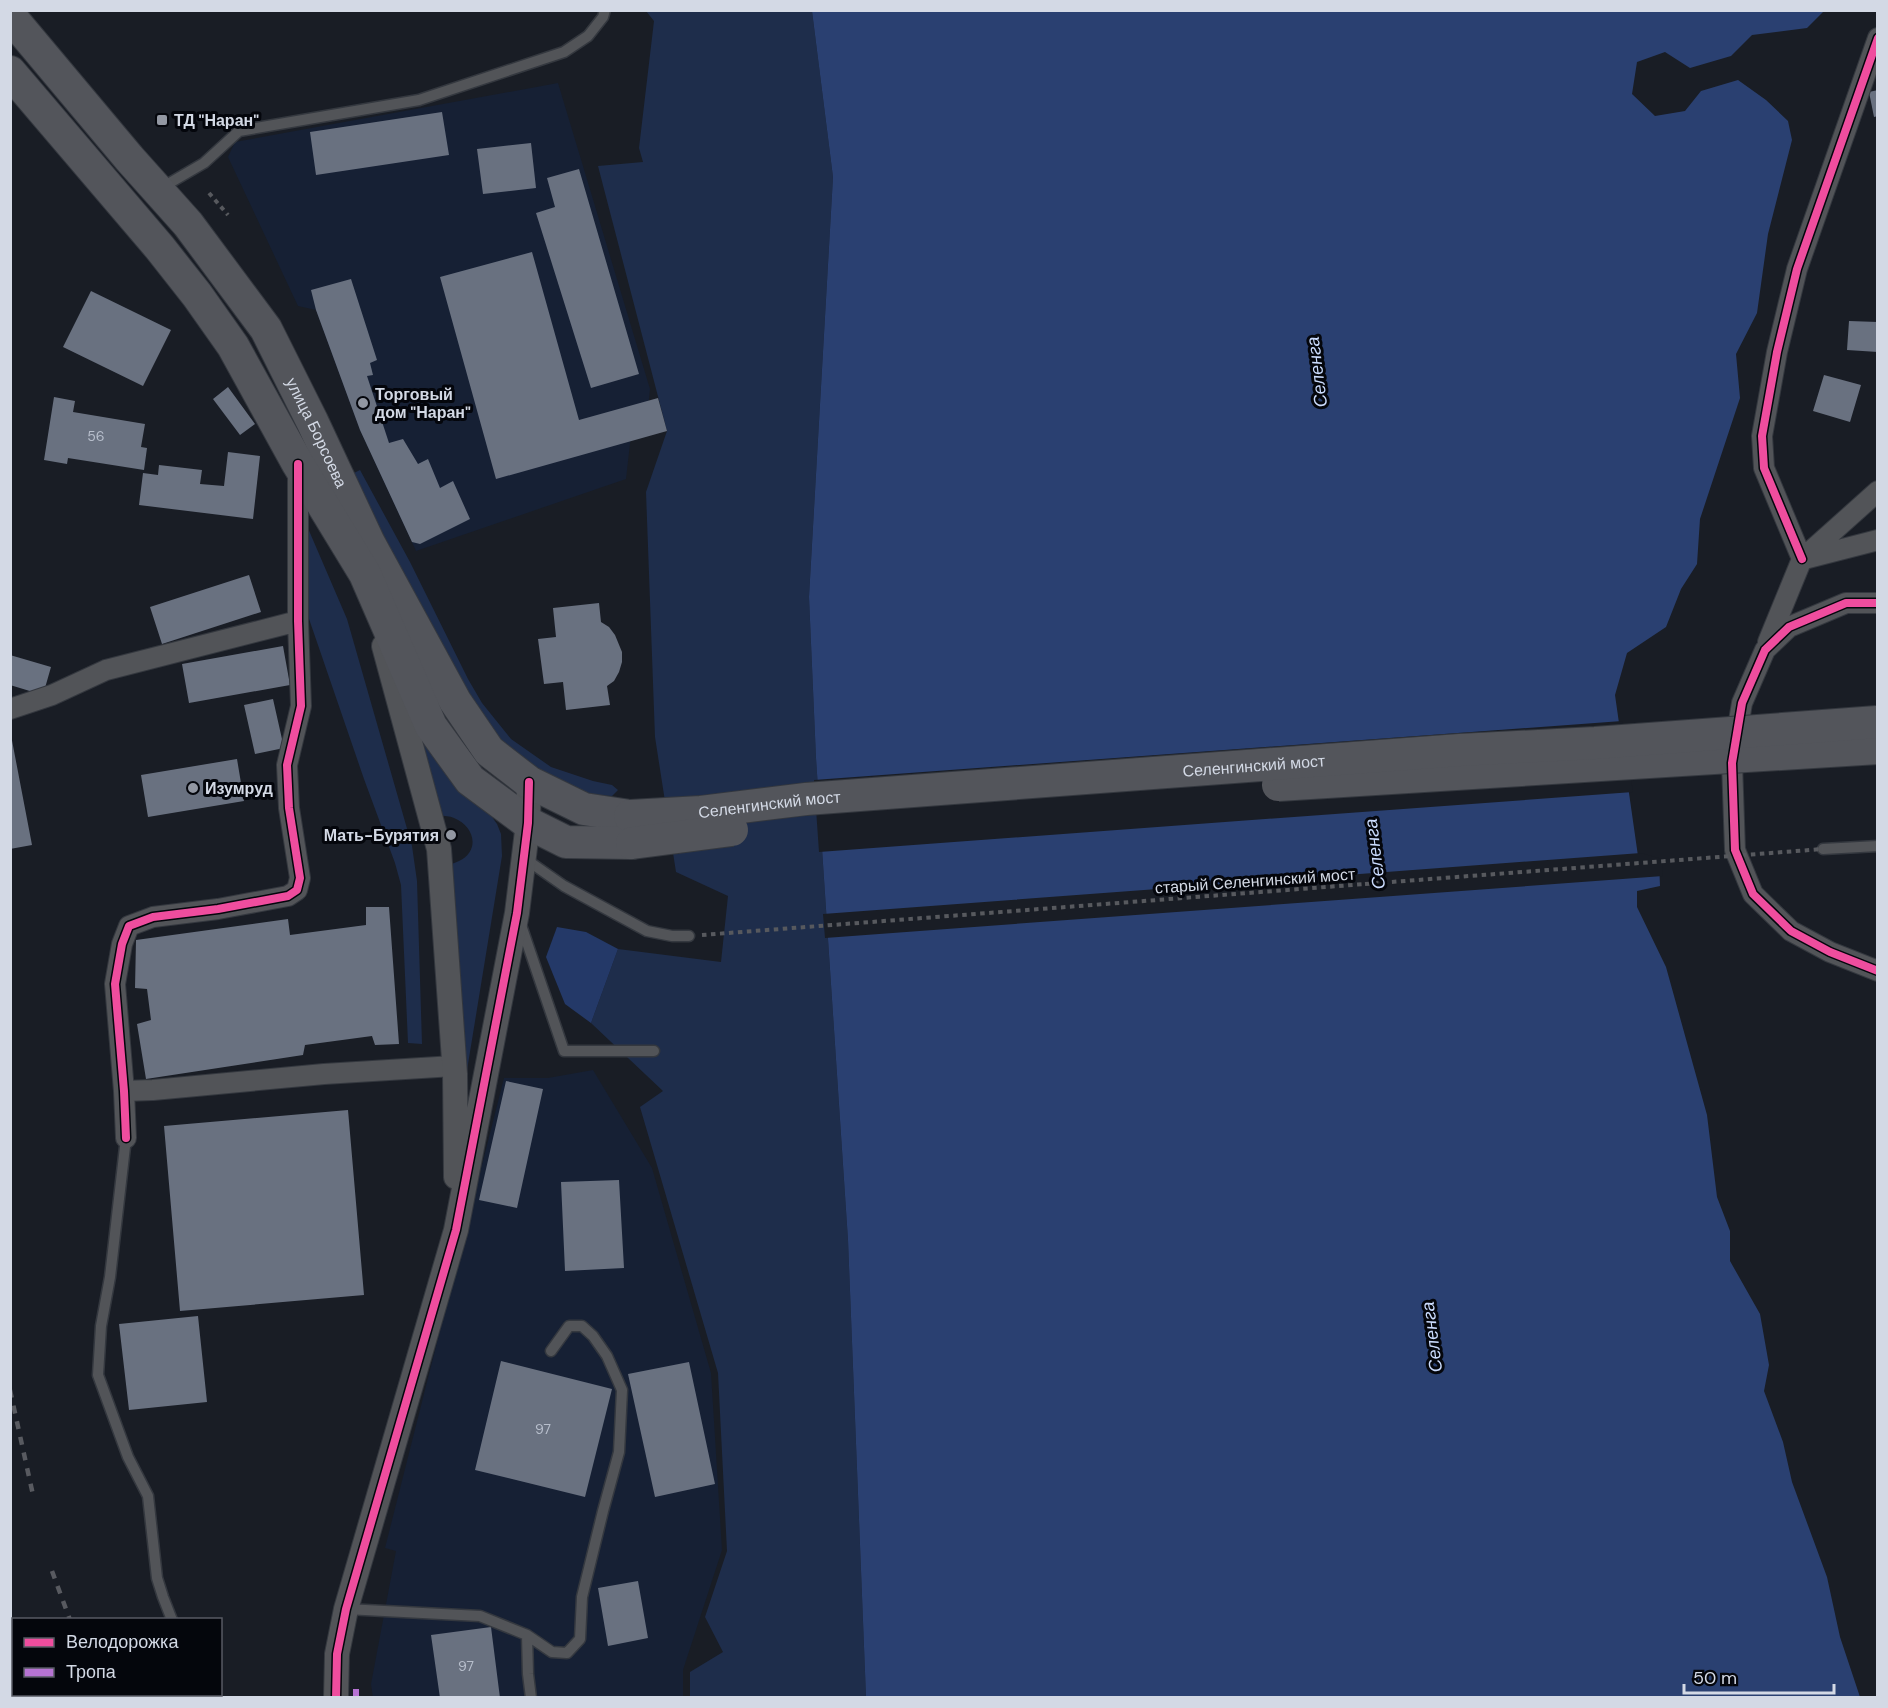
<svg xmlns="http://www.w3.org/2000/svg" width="1888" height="1708" viewBox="0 0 1888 1708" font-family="'DM Sans',sans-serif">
<rect width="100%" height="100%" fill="#191d25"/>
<path fill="#162034" d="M558,83L650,389L648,408L632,426L626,479L416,551L360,430L316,310L298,306L228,157L235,142Z
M593,1070L652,1168L711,1373L722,1550L683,1670V1697L373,1698L371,1684L396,1551L385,1548L504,1078H548Z"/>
<path fill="#1e2d4b" d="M646,11H812L833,177L809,597L816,758L848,1240L866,1697H690V1672L723,1652L705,1617L727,1551L718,1373L640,1107L663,1091L591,1023L618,949L721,962L728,896L676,872L655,737L646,492L667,431L598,166L643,162L639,148L654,21Z
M360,470L410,562L468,679L482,703L511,739L551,767L593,781L612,785L618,790L612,796L590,795L545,779L471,717L352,474Z
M304,519L347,619L412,846L417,881L422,1044L408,1043L401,885L395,863L364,779L296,581Z
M399,688L497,824L501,834L502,856L461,1107L441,867C446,865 453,864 459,861C481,850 474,826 454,818C447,815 437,816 430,816Z"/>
<path fill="#243968" d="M557,927L586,932L618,949L591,1023L565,1004L546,957Z"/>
<path fill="#2a4071" d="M812,11H1824L1807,28L1752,35L1731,56L1690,68L1665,52L1637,62L1632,94L1655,116L1685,111L1701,91L1738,80L1766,100L1788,121L1792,140L1768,234L1757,313L1736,354L1740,398L1700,519L1697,564L1681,589L1666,627L1627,653L1615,695L1638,856L1659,861L1660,886L1637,891V907L1666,967L1707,1115L1717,1197L1730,1231V1261L1760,1314L1769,1365L1764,1391L1783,1442L1792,1482L1827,1577L1840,1637L1860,1697H866L848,1240L816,758L809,597L833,177Z"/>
<path fill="#191d25" d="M1622,721L1633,792L819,852L814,780Z
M1641,853L1662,859L1663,876L825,938L823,914Z"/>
<path fill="#697180" d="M1878,90V116L1874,117L1869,92Z
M442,112L449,155L316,175L310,132Z
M531,143L536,188L483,194L477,149Z
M579,169L639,374L591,388L536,213L555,207L547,178Z
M532,252L579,420L658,398L667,431L496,479L440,277Z
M351,279L377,360L370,363L373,375L367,376L389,443L403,439L418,464L428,459L440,488L453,481L470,519L420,544L412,542L360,430L316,310L311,290Z
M91,291L171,330L143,386L63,347Z
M1849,321L1878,322V352L1847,350Z
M1824,375L1861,385L1850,422L1813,411Z
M228,387L255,424L240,435L213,399Z
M54,397L75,401L73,412L145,424L141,447L147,448L144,470L68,458L67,464L44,460Z
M228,452L260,456L253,519L139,505L143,473L158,475L159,465L202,470L200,484L224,486Z
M249,575L261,612L162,644L150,607Z
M599,603L601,622L609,627L615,635L622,652V662L619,672L614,681L607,686L610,705L566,710L563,682L544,684L538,639L556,637L553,608Z
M283,646L290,685L189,703L182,664Z
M10,655L51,667L43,695L10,685Z
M273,699L284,748L255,754L244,705Z
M10,730L32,845L10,849Z
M237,759L244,801L148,817L141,775Z
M366,907H389L399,1044L375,1045L372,1036L305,1045L303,1055L146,1079L137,1024L151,1020L147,989L135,988L136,940L288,919L290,935L366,925Z
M506,1081L543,1089L517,1208L479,1200Z
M348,1110L364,1295L180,1311L164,1126Z
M619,1180L624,1268L565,1271L561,1182Z
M198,1316L207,1402L129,1410L119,1324Z
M501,1361L612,1389L585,1497L475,1470Z
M689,1362L715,1484L655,1497L628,1374Z
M638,1581L648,1638L608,1646L598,1588Z
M491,1627L500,1698H440L431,1635Z"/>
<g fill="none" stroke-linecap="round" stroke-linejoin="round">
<g stroke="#34383f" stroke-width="13">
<path id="service" d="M161,188L204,163L239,131L419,100L564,52L588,36L603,17L605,10
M1823,849L1878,846
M524,858L564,886L647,931L672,936H689
M520,922L564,1051H654
M126,1138L110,1277L101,1326L98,1375L128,1457L148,1496L157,1578L163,1597L172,1620
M346,1609L480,1616L527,1635L552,1652L567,1653L580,1639L582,1597L603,1511L619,1452L622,1390L607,1356L593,1336L582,1326H569L551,1351
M527,1635L528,1674L531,1698
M203,1694L204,1698"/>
</g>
<g stroke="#34383f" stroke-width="22">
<path id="minor" d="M1802,559L1764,468L1762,436L1777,352L1797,269L1878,38
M1804,559L1878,540
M1878,603H1846L1789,627L1765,650L1742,703L1732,763L1735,850L1753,894L1791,931L1830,952L1878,971
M1768,642L1802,559L1878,491
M10,709L52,695L106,670L298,621
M124,1091L153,1090L324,1074L454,1066
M126,1138L124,1091L115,984L122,944L129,926L153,917L218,909L288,896L297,890L300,878L289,808L287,765L301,706L298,621V467"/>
</g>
<g stroke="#34383f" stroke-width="26">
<path id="tertiary" d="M384,646L439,849L455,1074L456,1177
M336,1698L337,1654L346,1609L456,1230L517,913L528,823L529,782"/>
</g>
<g stroke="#34383f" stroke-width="34">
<g id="primary">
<path id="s1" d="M10,16L129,158L188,224L266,329L312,421L369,543L455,701L489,751L529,782L584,809L630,816"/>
<path d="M10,72L160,248L197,295L233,346L298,464L365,574L431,726L470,780L528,823L566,842L632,843"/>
</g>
</g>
<path stroke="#57595e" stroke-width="4" stroke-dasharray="4.5 4.5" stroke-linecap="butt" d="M209,193L228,215
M702,935L1365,884"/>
<use href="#service" stroke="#525458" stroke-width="10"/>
<use href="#minor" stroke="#525458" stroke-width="20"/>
<use href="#tertiary" stroke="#525458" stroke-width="24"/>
<use href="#primary" stroke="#53555b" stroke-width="32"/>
<path stroke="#585a60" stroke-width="4.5" stroke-dasharray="8 8" stroke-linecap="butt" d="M10,1390L33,1495
M52,1571L70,1620
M97,1694L98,1698"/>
<g stroke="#34383f" stroke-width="34" stroke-linecap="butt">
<g id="primary-bridge">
<path d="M1278,785L1878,748"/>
<path id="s2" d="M630,816L701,812L806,799L1460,750L1595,743L1877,722"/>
<path d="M632,843L732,830"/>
</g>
</g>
<path stroke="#57595e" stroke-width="4" stroke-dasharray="4.5 4.5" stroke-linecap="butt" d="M1365,884L1823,849"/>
<use href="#primary-bridge" stroke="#53555b" stroke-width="32"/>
<path stroke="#b673d3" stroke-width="6" stroke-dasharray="12 6" stroke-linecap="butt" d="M356,1689V1698"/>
<g stroke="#04060c" stroke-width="11">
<path id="cycleway" d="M1802,559L1764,468L1762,436L1777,352L1797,269L1878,38
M1878,603H1846L1789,627L1765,650L1742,703L1732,763L1735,850L1753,894L1791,931L1830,952L1878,971
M126,1138L124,1091L115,984L122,944L129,926L153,917L218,909L288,896L297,890L300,878L289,808L287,765L301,706L298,621V464
M336,1698L337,1654L346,1609L456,1230L517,913L528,823L529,782"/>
</g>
<use href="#cycleway" stroke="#ef4d9e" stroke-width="8"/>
</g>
<g fill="#9297a2" stroke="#04060c" stroke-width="2">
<rect x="156" y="114" width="12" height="12" rx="3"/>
<circle cx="363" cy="403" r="6"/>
<circle cx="193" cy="788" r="6"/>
<circle cx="451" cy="835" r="6"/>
</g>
<g text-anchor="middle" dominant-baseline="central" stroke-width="6" stroke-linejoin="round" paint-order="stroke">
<g font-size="14" fill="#b8bfcc">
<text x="96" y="436">56</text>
<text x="543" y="1429">97</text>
<text x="466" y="1666">97</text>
</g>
<g font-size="16" font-weight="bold" fill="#d3d9e5" stroke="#04060c" text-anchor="start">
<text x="174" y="120">ТД "Наран"</text>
<text x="375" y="394">Торговый<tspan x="375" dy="18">дом "Наран"</tspan></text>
<text x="205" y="788">Изумруд</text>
<text x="439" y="835" text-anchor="end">Мать-Бурятия</text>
</g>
<g font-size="16" fill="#d3d9e5" stroke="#04060c">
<text stroke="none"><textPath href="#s1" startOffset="520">улица Борсоева</textPath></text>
<text stroke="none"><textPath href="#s2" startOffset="626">Селенгинский мост</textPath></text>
<text stroke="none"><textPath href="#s2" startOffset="140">Селенгинский мост</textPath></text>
<text transform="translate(1255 881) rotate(-4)">старый Селенгинский мост</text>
</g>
<g font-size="18" font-style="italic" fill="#cbdcfe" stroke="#04060c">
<text transform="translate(1317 372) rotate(-97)">Селенга</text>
<text transform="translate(1375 854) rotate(-97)">Селенга</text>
<text transform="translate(1432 1337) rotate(-97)">Селенга</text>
</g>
</g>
<rect width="1888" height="1708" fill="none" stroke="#d3d9e5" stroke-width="24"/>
<rect x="12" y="1618" width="210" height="78" fill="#04060c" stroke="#575a63" stroke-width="1.5"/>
<rect x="24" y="1638" width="30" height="9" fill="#ef4d9e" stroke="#575a63" stroke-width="1.5"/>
<text x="66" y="1648" font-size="18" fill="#d3d9e5">Велодорожка</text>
<rect x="24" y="1668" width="30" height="9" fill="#b673d3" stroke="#575a63" stroke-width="1.5"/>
<text x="66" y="1678" font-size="18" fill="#d3d9e5">Тропа</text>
<path d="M1684 1684v9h150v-9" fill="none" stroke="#d3d9e5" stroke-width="3"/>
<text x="1693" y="1684" font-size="18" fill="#d3d9e5" stroke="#04060c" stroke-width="4.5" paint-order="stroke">50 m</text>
</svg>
